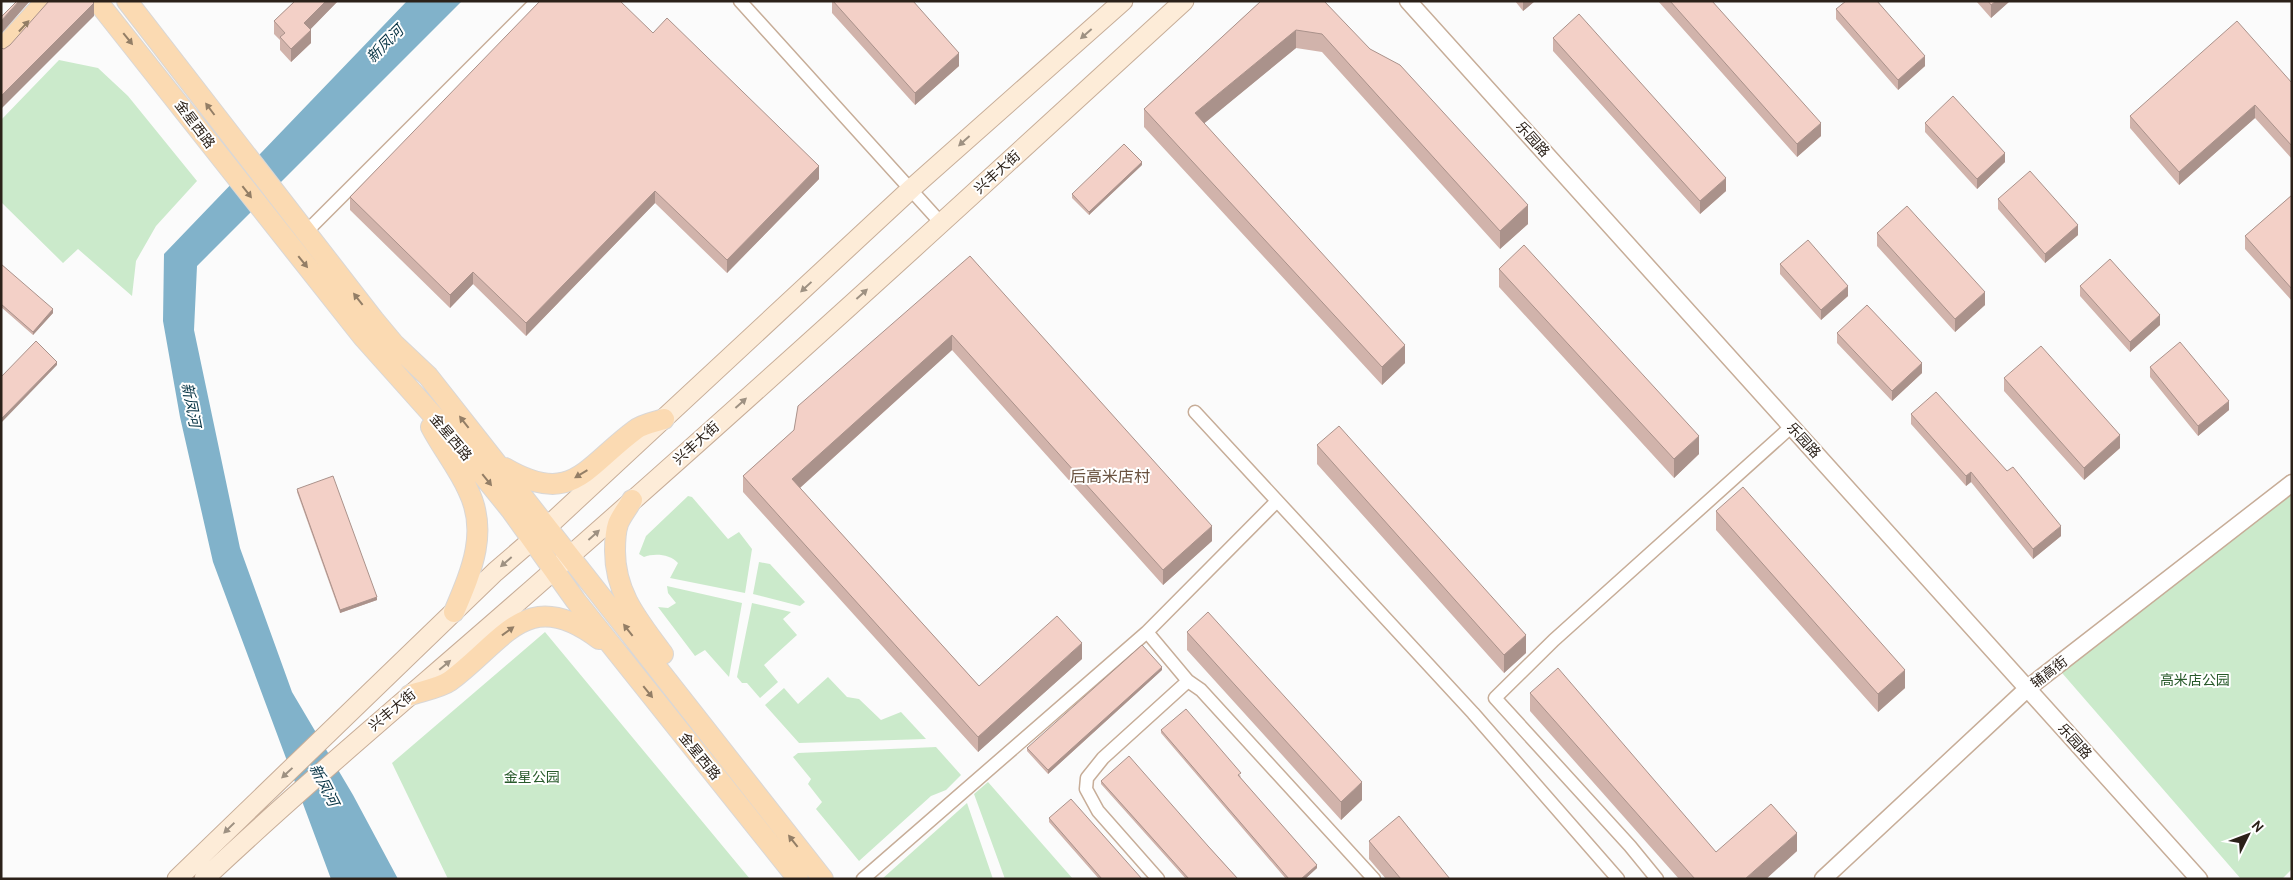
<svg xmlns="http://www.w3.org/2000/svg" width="2293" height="880" viewBox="0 0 2293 880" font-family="Cabin,'Noto Sans SC',sans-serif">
<rect width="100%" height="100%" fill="#fbfbfb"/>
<path fill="#cbeacb" d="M59,60L98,68L128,96L197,181L156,226L136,261L132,296L78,249L63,263L1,202V120Z
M2292,483V869L2282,879H2241L2056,666Z
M688,496L692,497L728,539L739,532L752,549L745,593L670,578L678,563C670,554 654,553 644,557L639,554L646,536Z
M759,562L770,564L805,602L800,606L753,594Z
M667,586L742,603L729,677L705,650L695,656L658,607L668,608L676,603L668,593Z
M752,603L791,612L783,619L797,635L764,665L778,682L760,698L747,683H742L737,677Z
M545,632L750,879H448L392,763Z
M828,677L847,697L859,699L881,720L901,712L926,739L799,743L765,705L784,688L798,704Z
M936,747L961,775L946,790L931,796L859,861L816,809L822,802L808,784L811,779L793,757L798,753Z
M988,782L1073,879H1005L974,794Z
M967,803L993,879H882Z"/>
<path fill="#81b2ca" d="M407,1H462L197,266L194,330L240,548L292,692L353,795L398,879H331L213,562L180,417L163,321L164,254Z"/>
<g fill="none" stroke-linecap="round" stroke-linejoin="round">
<g stroke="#c7ad98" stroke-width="15">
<path id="minor" d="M740,1L941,223
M305,233L537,1
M1195,412L1473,713L1618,879
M1147,632L1277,501
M863,879L1147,632L1188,681L1201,690L1374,879
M1158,879L1098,811L1086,789L1087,778L1103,758L1188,681
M1657,879L1630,846L1495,698L1554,640L1792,426"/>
</g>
<g stroke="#c7ad98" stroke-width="19">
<path id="tertiary" d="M1408,1L2199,879
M1823,879L2028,688L2292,483"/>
</g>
<g stroke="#c7ad98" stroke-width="21">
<path id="secondary" d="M177,879L495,572L547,527L912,188L1123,1
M204,879C323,767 449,664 571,555C778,373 981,187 1184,1"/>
</g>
<g stroke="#d9d7d6" stroke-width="22">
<path id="primary" d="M97,1L363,337L447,431L511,510L576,601L798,879
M127,1L374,320L394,344L428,376L823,879
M1,50L46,1
M431,427C442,448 458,468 468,490C489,532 471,572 454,612
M505,468C572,507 585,467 635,430C642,424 655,422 664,419
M632,500C628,508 621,516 618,524C615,533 615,542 615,551C615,594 639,621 663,654
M410,695C422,691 440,688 450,681C505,640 527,585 599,639"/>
</g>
<use href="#minor" stroke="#fff" stroke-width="12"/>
<use href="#tertiary" stroke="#fff" stroke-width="16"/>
<use href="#secondary" stroke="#fdecd8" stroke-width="19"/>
<use href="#primary" stroke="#fbdab2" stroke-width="20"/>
</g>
<path fill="#d1b3ab" d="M295,1H338L310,29L311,43L291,62L280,50V40L274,34V21Z
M832,1H913L959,66L915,105L832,13Z
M1261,1L1370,49L1528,224L1500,249L1322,52L1296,48L1204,123L1405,363L1382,385L1144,127V109Z
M1515,1H1535L1523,11Z
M1658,1H1712L1821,136L1797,157Z
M1976,1H2010L1991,18Z
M1836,9L1925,66L1898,90L1836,19Z
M653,33L819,179L727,273L655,203L526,336L473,284L450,308L350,210V197Z
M1553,38L1726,191L1700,214L1553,51Z
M2292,83V159L2255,118L2179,185L2130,128V116Z
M1925,123L2005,162L1977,189L1925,132Z
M1142,165L1089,215L1072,198V194Z
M2292,195V301L2245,249V236Z
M1998,199L2078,235L2045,263L1998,209Z
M1877,233L1985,305L1955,332L1877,246Z
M970,256L1212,541L1163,585L952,350L800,488L979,686L1082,659L978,752L743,492V476L794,430Z
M1,264L53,313L33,335L1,307Z
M1780,264L1848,296L1821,320L1780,274Z
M1499,269L1699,454L1674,478L1499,287Z
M2080,286L2160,325L2130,352L2080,296Z
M1837,333L1922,373L1892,401L1837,343Z
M2150,367L2229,410L2198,436L2150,377Z
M2004,378L2120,448L2084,480L2004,391Z
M1911,414L2061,536L2033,559L1971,482L1966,486L1911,424Z
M1317,445L1526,653L1504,673L1317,464Z
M297,489L377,600L340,613L297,492Z
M1716,511L1905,688L1878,712L1716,530Z
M1187,632L1362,800L1341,820L1187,650Z
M1162,670L1048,774L1027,751V748Z
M1530,693L1716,852L1797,851L1766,879H1679L1530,711Z
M1161,730L1241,776L1240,777L1317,868L1305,879H1286L1161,733Z
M1101,781L1208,846L1238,879H1186L1101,784Z
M1049,818L1142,879H1099L1049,822Z
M1369,841L1450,879H1386L1369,859Z"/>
<path fill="#aa928b" d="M19,1H30L1,34V21Z
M326,1H338L304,36V23Z
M1523,1H1535L1523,11Z
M1996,1H2010L1991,18V5Z
M94,3V16L1,109V96Z
M311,30V43L291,62V49Z
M1296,30V48L1195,131V113Z
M959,53V66L915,105V93Z
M1925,56V66L1898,90V80Z
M2255,105V118L2179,185V172Z
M1821,123V136L1797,157V144Z
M2005,153V162L1977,189V179Z
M1142,162V165L1089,215V212Z
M819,166V179L727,273V260Z
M1726,178V191L1700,214V201Z
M655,191V203L526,336V323Z
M1528,205V224L1500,249V231Z
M2078,225V235L2045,263V254Z
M473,272V284L450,308V295Z
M1848,286V296L1821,320V310Z
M1985,292V305L1955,332V319Z
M53,309V313L33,335V332Z
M2160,315V325L2130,352V342Z
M952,335V350L792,495V479Z
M1405,345V363L1382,385V367Z
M57,362V365L1,423V419Z
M1922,363V373L1892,401V391Z
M2229,401V410L2198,436V426Z
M2120,435V448L2084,480V468Z
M1699,436V454L1674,478V459Z
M1971,472V482L1966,486V476Z
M1212,526V541L1163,585V570Z
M2061,526V536L2033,559V549Z
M377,597V600L340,613V610Z
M1526,635V653L1504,673V655Z
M1082,643V659L978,752V737Z
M1162,667V670L1048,774V770Z
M1905,670V688L1878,712V694Z
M1362,782V800L1341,820V802Z
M1797,833V851L1766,879H1745Z
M1317,865V868L1305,879H1301Z"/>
<path fill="#f3d0c7" stroke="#aa928b" d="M17,1H19L1,21V17Z
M49,1H92L94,3L1,96V48L4,49L10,45Z
M295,1H326L304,23L311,30L291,49L280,37L285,33L274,21Z
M540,1H620L653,33L667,18L819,166L727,260L655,191L526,323L473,272L450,295L350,197Z
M833,1H913L959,53L915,93Z
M1261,1H1324L1370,49L1400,65L1528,205L1500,231L1322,34L1296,30L1195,113L1405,345L1382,367L1144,109Z
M1670,1H1712L1821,123L1797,144Z
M1846,1H1877L1925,56L1898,80L1836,9Z
M1988,1H1996L1991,5Z
M1579,14L1726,178L1700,201L1553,38Z
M2237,21L2292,83V146L2255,105L2179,172L2130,116Z
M1953,96L2005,153L1977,179L1925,123Z
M1124,144L1142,162L1089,212L1072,194Z
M2030,171L2078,225L2045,254L1998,199Z
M2292,195V289L2245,236Z
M1907,206L1985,292L1955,319L1877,233Z
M1808,240L1848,286L1821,310L1780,264Z
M1524,245L1699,436L1674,459L1499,269Z
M970,256L1212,526L1163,570L952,335L792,479L979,686L1057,616L1082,643L978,737L743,476L794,430L798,406Z
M2110,259L2160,315L2130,342L2080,286Z
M1,264L53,309L33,332L1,304Z
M1867,305L1922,363L1892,391L1837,333Z
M36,341L57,362L1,419V377Z
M2180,342L2229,401L2198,426L2150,367Z
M2041,346L2120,435L2084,468L2004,378Z
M1936,392L2007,471L2013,467L2061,526L2033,549L1971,472L1966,476L1911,414Z
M1339,426L1526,635L1504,655L1317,445Z
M333,476L377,597L340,610L297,489Z
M1743,487L1905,670L1878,694L1716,511Z
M1208,612L1362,782L1341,802L1187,632Z
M1142,645L1162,667L1048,770L1027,748Z
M1558,668L1716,852L1771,804L1797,833L1745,879H1695L1530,693Z
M1186,709L1241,773L1238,775L1317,865L1301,879H1289L1161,730Z
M1129,756L1208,846L1238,879H1189L1101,781Z
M1071,799L1142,879H1102L1049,818Z
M1399,816L1450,879H1401L1369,841Z"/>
<defs><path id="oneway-solid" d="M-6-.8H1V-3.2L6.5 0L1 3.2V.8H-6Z" transform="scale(1.25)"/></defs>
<g fill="#937e66">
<use href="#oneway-solid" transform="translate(24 26) rotate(-47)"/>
<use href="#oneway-solid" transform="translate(128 39) rotate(51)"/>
<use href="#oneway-solid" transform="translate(210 109) rotate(-127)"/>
<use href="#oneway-solid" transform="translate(247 192) rotate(52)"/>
<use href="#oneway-solid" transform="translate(303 262) rotate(51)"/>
<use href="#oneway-solid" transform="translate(358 299) rotate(-128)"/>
<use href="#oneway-solid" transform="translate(464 422) rotate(-128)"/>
<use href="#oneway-solid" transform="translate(581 474) rotate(149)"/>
<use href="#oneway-solid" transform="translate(487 480) rotate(51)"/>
<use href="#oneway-solid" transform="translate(628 630) rotate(-128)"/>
<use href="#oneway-solid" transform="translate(508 631) rotate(-36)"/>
<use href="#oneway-solid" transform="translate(648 692) rotate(51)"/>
<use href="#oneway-solid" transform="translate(793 841) rotate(-128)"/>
</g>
<g fill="#9e9182">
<use href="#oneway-solid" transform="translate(1086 34) rotate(139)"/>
<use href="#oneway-solid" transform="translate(964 141) rotate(138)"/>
<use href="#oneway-solid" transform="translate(806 287) rotate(137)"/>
<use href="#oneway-solid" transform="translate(862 294) rotate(-42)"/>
<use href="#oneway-solid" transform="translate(741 403) rotate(-42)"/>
<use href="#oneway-solid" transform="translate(594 535) rotate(-42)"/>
<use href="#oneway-solid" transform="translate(506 562) rotate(139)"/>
<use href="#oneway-solid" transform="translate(445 665) rotate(-40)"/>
<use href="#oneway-solid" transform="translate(287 773) rotate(137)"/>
<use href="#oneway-solid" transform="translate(229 828) rotate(136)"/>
</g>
<g text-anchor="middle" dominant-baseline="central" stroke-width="4" stroke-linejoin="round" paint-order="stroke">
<g font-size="14" fill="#2b2119" stroke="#fff">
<text transform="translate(195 124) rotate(53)">金星西路</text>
<text transform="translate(1533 139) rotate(48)">乐园路</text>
<text transform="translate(997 172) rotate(-42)">兴丰大街</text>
<text transform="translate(451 437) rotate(50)">金星西路</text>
<text transform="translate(1804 440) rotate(48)">乐园路</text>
<text transform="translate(696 443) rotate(-42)">兴丰大街</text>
<text transform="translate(2049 672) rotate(-38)">辅高街</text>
<text transform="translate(392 710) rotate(-40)">兴丰大街</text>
<text transform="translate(2075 741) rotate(48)">乐园路</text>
<text transform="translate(700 756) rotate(51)">金星西路</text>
</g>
<g font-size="14" fill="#285a2b" stroke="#fff">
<text x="2195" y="680">高米店公园</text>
<text x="532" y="777">金星公园</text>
</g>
<g font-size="15" font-style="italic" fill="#053243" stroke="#fff">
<text transform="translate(385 44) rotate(-45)">新凤河</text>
<text transform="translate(191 405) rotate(79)">新凤河</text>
<text transform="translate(324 785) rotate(63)">新凤河</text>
</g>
<g font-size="16" fill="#69523f" stroke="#fff">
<text x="1110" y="476">后高米店村</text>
</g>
</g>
<rect width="2293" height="880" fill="none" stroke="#2b2119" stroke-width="5"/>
<g transform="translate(2248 835) rotate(48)" stroke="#ffffff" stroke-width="4" paint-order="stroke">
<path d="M0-4L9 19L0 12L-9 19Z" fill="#2b2119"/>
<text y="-8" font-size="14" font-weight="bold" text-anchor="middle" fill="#2b2119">N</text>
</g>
</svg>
